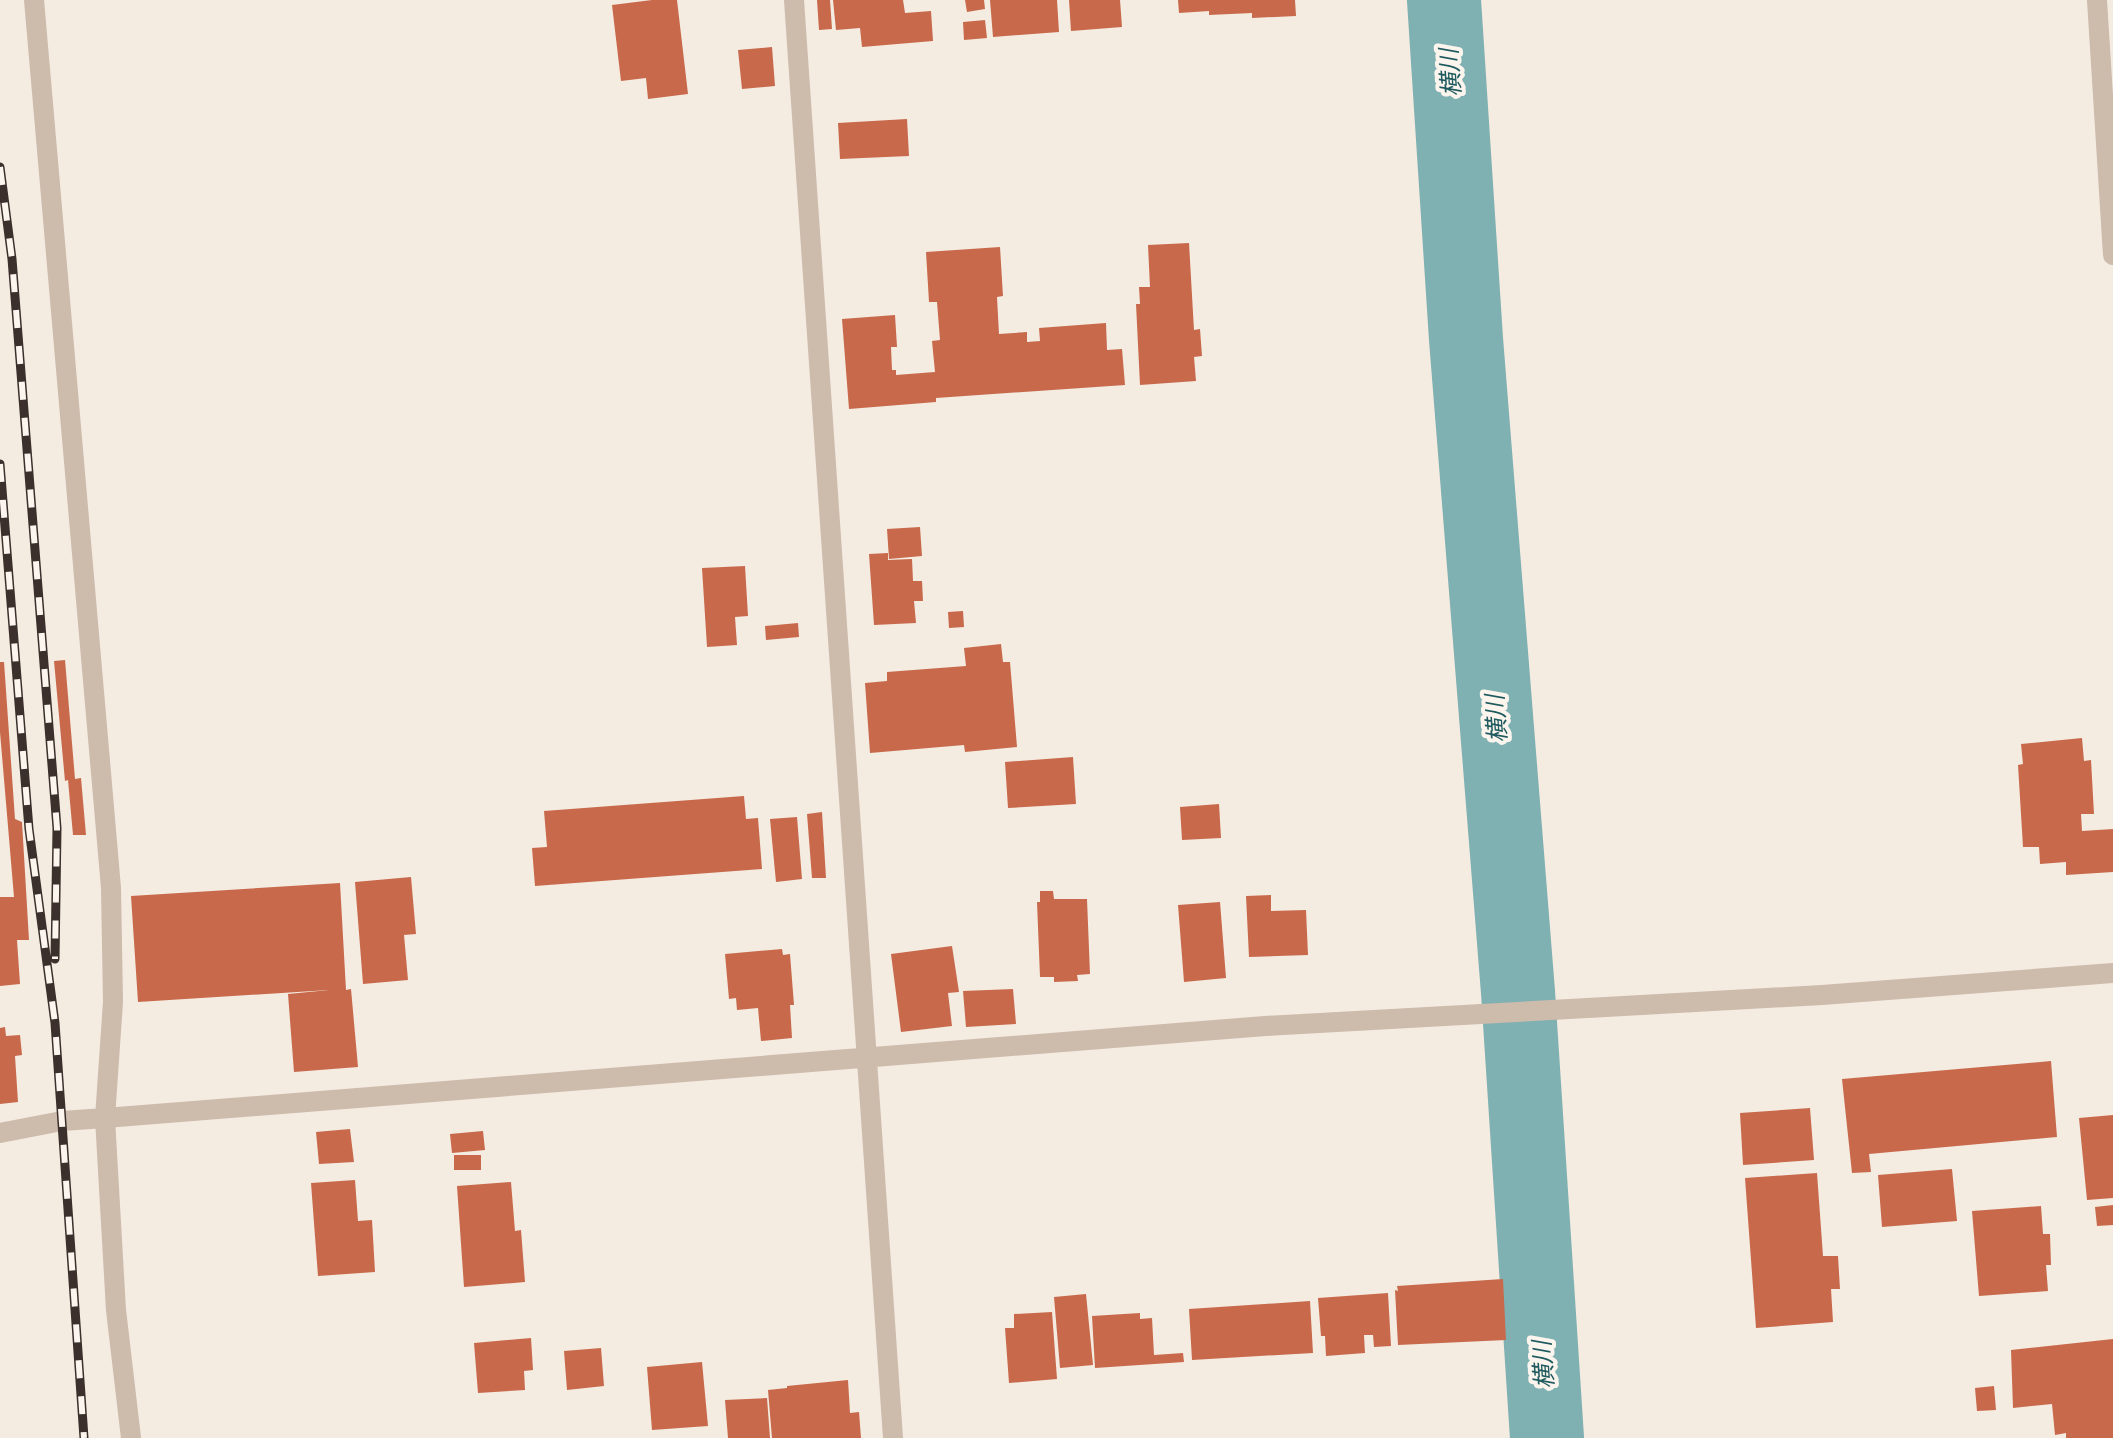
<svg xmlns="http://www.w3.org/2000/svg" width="2113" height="1438" viewBox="0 0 2113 1438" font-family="'Golos Text','Noto Sans JP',sans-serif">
<rect width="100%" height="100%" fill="#f4ebe1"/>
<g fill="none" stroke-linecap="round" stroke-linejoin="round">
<path stroke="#7fb0b2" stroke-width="74" d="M1444,0L1466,339L1518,992L1547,1438"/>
</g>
<path fill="#c8694b" d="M652,0H677L688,94L648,99L646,78L621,81L612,5Z
M817,0H830L832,29L819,30Z
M833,0H903L905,13L931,11L933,41L862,47L860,28L836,30Z
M965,0H984L985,9L967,12Z
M990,0H1057L1059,32L993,37Z
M1069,0H1120L1122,27L1071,31Z
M1178,0H1295L1296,16L1252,18V13L1209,15V11L1179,13Z
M985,20L987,38L964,40L963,22Z
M772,47L775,86L742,89L738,50Z
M907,119L909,156L840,159L838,123Z
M1189,243L1194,330L1200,329L1202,356L1194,357L1196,381L1140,385L1136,304H1140L1139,287H1150L1148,245Z
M1000,247L1003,296L997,297L999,334L1027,332V342L1040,341L1039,328L1106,323L1107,350L1122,349L1125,385L936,398V402L849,409L842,319L895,315L897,347H891L892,370H896V375L935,372L932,341L940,340L937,302H929L926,252Z
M920,527L922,556L889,559L887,529Z
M888,553V560L912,559L913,581H922L923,601H914L916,623L874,625L869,554Z
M745,566L748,616L735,617L737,645L707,647L702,568Z
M963,611L964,627L949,628L948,612Z
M798,623L799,637L766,640L765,626Z
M1001,644L1003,662H1010L1017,747L965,752L964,745L870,753L865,683L887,681V672L966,666L964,648Z
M65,660L75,779L81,778L86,835H73L68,780L65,781L54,661Z
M0,662H4L15,819L22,822L29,940H17L20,984L0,986V897H14L0,732Z
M2082,738L2084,761L2091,760L2094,814H2081L2082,831L2113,829V872L2066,875V862L2040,864L2039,847H2023L2018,765L2023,764L2021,744Z
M1073,757L1076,804L1008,808L1005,762Z
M744,796L746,819L758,818L762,869L535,886L532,848L547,847L544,811Z
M1219,804L1221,838L1182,840L1180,807Z
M822,812L826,878H812L807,814Z
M797,817L802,879L776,882L770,819Z
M411,877L416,934L404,935L408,980L363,984L355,882Z
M340,883L346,990L351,989L358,1067L294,1072L288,994L329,990L138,1002L131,896Z
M1040,891H1053L1054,899H1087L1090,974L1077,975L1078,981L1054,982V977H1040L1037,902H1040Z
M1271,895V911L1306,910L1308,955L1249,957L1246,896Z
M1220,902L1226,978L1184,982L1178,905Z
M952,946L959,992L948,993L952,1026L901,1032L891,954Z
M782,949L783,955L790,954L794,1005H790L792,1038L761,1041L758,1008L737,1010L736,998L729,999L725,954Z
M1013,989L1016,1024L966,1027L963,991Z
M5,1027L6,1036L20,1035L22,1055L15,1056L18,1102L0,1104V1028Z
M2051,1061L2057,1137L1869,1154L1871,1172L1852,1173L1842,1079Z
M1810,1108L1814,1160L1743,1165L1740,1113Z
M2113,1115V1198L2087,1200L2079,1118Z
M350,1129L354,1162L319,1164L316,1132Z
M483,1131L485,1150L452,1153L450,1134Z
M454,1155H481V1170H454Z
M1952,1169L1957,1221L1882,1227L1878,1175Z
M1817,1173L1823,1256H1838L1840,1289H1831L1833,1322L1756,1328L1745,1178Z
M355,1180L358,1221L372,1220L375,1272L318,1276L311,1183Z
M511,1182L515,1231L521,1230L525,1282L464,1287L457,1186Z
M2113,1205V1225L2097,1226L2095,1207Z
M2041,1206L2043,1234H2050L2051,1265H2046L2048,1291L1979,1296L1972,1211Z
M1503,1279L1506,1340L1398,1345L1395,1290L1398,1291L1397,1286Z
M1388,1293L1391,1346L1374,1347L1373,1335H1364L1365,1353L1326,1356L1325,1336H1321L1318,1298Z
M1086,1294L1093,1365L1060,1368L1054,1297Z
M1310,1301L1313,1353L1192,1360L1189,1309Z
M1052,1312L1057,1379L1009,1383L1005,1328H1014V1314Z
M1140,1313V1319L1152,1318L1154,1355L1183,1353L1184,1362L1095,1368L1092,1316Z
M531,1338L533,1370L524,1371L525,1390L478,1393L474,1343Z
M2113,1339V1438H2066V1433L2055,1435L2052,1404L2013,1408L2011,1350Z
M601,1348L604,1386L567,1390L564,1351Z
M702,1362L708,1426L652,1430L647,1367Z
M848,1380L850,1413L859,1412L861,1438H772L768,1390L787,1388V1386Z
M1994,1386L1996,1410L1977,1411L1975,1388Z
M767,1398L770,1438H728L725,1400Z"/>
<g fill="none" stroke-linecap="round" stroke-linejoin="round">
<path stroke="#cdbbac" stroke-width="20" d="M34,0L111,888L113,1002L105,1118L116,1310L131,1438
M794,0L893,1438
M2097,0L2113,255
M0,1133L62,1121L105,1118L1265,1026L1822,995L2113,973"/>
<g stroke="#3b302b" stroke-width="9">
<path id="rail" d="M0,167L12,259L57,828L55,959
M0,464L29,829L55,1023L84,1438"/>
</g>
<use href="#rail" stroke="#fbf5ee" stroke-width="6" stroke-dasharray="18" stroke-linecap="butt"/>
</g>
<g text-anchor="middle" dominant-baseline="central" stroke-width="8" stroke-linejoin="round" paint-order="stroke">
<g font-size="24" font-style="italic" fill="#1f5a5e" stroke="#fbf5ee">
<text transform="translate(1449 73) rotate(-94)">横川</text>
<text transform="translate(1495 719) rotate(-94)">横川</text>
<text transform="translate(1542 1365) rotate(-94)">横川</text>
</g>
</g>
</svg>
